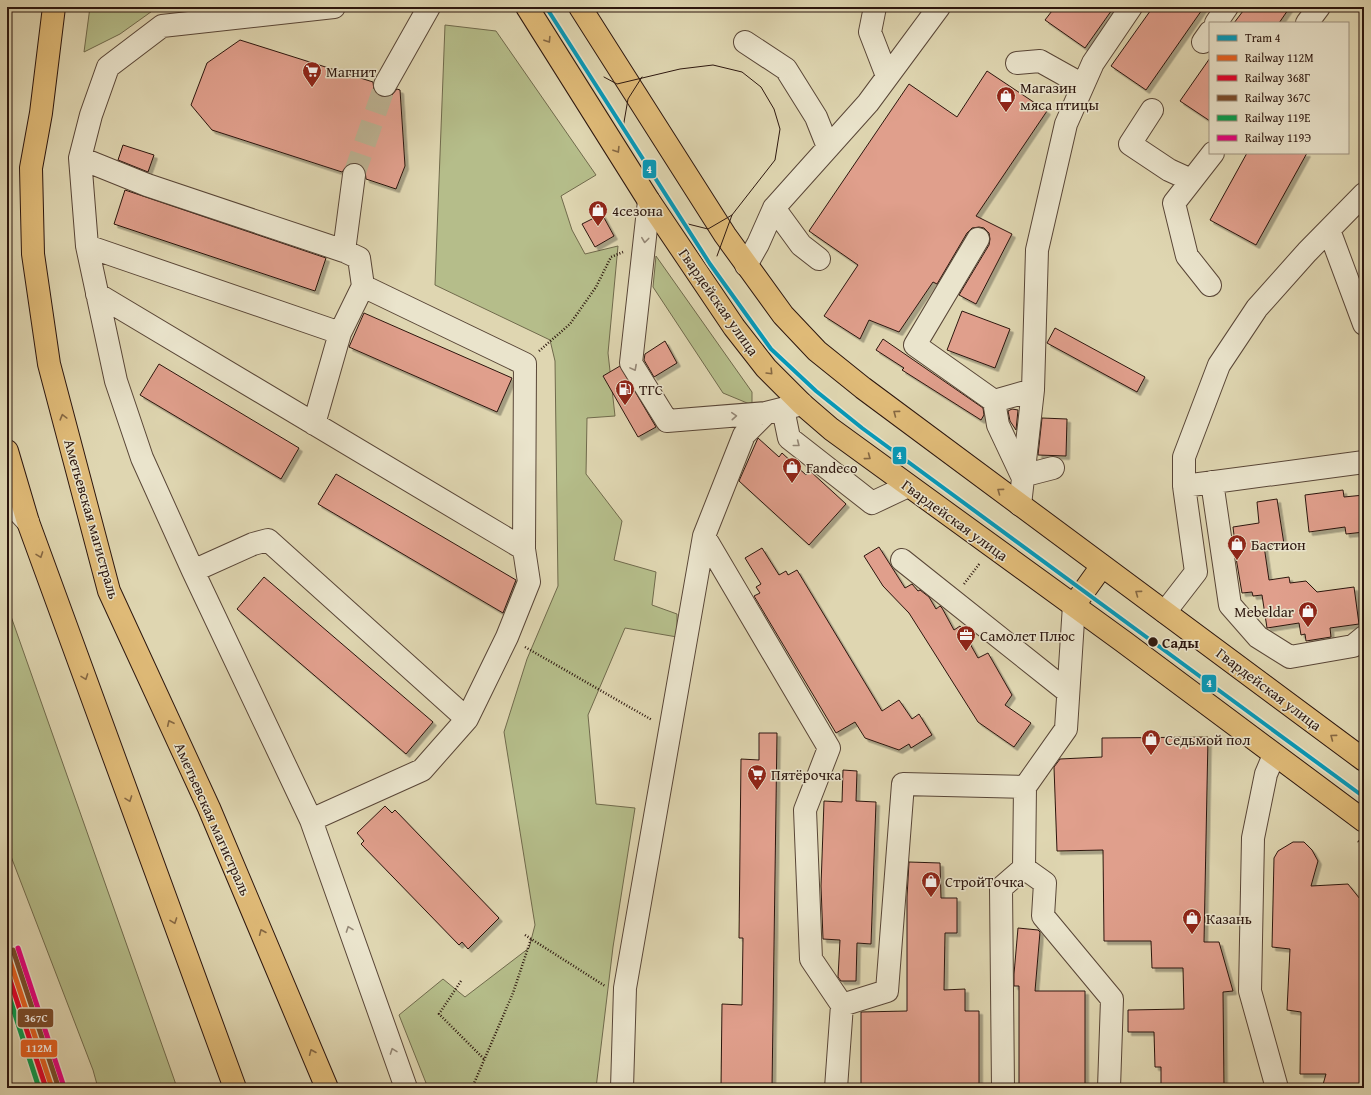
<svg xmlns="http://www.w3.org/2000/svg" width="1371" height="1095" viewBox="0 0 1371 1095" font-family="'Gentium Book Plus',serif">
<defs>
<filter id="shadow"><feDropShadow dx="3.5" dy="3.5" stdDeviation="0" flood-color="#0004"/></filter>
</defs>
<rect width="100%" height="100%" fill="#dfd6b1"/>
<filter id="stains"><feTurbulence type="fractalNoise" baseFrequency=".005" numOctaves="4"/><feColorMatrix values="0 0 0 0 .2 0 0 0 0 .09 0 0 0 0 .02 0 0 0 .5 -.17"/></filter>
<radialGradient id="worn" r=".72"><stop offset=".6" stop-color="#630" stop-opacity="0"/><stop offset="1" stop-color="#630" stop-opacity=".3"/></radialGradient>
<path fill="#b5bd8a" stroke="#706a4c" d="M90,7H166L155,9L120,34L84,52Z
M445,25L496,31L596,175L561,196L572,230L585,254L618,246L608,353L615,416L587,418L586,474L622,521L614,560L656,572L652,605L677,614V637L625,628L588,715L596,804L635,808L613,947L596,1088H428L399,1015L443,979L465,997L529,948L535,925L504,732L527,659L558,586L555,361L550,340L435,285Z
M656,256L752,392V405L723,393L653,287Z
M7,605L174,1079L177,1088H98L93,1070L7,846Z"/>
<path fill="#e09f8c" stroke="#2c160e" filter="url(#shadow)" d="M1055,7H1114L1085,48L1045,20Z
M1153,7H1204L1146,90L1111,66Z
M1246,7H1290L1279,23H1234Z
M240,40L373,82L374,91L379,96L385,97L391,96L397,89L400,90L405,166L396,189L366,179L365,170L362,165L356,163L349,164L342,172L212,130L191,105L207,63Z
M1210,58V121L1180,101Z
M987,71L1047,111L976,216L1012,234L976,304L959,295L989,245L990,239L989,233L984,228L979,227L972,228L967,233L937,284L933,282L899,332L869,320L860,339L824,316L858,265L809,231L909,84L957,117Z
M123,145L154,155L148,172L118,160Z
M1247,153H1307L1256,245L1210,220Z
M125,190L326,258L315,291L114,224Z
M602,214L614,236L595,247L582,224Z
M962,311L1010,329L995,368L947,350Z
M364,313L512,378L497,412L349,347Z
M1055,328L1145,377L1137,392L1047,343Z
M883,339L983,408L984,415L981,420L902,370L904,368L876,350Z
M665,341L677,363L654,377L644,360L645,354Z
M159,364L299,448L281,479L140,395Z
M620,366L656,427L638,437L603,376Z
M1012,409L1018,410L1016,430L1010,421L1008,411Z
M1042,418L1067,419L1066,456L1038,455Z
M758,438L779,457L782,453L806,475L810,471L846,504L809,545L739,481Z
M336,474L516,580L503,613L318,504Z
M1343,490L1344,497L1364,495V532L1346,534L1345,527L1309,532L1305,495Z
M1277,499L1284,544L1264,546L1269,580L1289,577L1290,583L1306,581L1317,592L1354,587L1359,624L1330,628L1331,637L1306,641L1305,634L1301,635L1299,623L1267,628L1262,595L1253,596L1252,592L1242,593L1235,552H1236L1233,527L1259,523L1257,502Z
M879,547L905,588L912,584L918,591L920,590L929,597L936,609L940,606L942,608L954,630L960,626L978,658L988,653L1012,695L1005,705L1031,723L1014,747L978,722L909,613L883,586L864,556Z
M762,548L779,575L786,571L788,575L797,570L882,711L899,700L912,719L919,714L932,735L911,748L909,744L899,750L865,738L855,722L836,733L754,596L760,593L756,587L761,584L745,558Z
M264,577L433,722L406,754L237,609Z
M759,733H777L772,1088H721L722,1004L742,1005L743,938H739L741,759L759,760Z
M1208,737L1204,942H1219L1233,991L1223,992L1224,1088H1161V1067H1155L1154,1032H1128V1010L1184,1009L1183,968H1152L1151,941H1104L1103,850L1057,851L1054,767L1060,759L1102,757V738Z
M843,770L857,771L856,801L876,802L871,944L857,943L856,981H841L838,977L840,940L823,939L821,886L824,801L842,802Z
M385,806L392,813L395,810L499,918L468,949L462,942L459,945L361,844L364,841L357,833Z
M1293,842H1304L1312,850L1318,861L1311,886L1348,884L1364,904V1088H1322L1326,1074H1300L1301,1012L1287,1010L1290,949L1272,947L1274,858L1278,851Z
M909,862L940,863L941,898H957V933H945L944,990L965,989V1011H979V1088H861V1012L907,1011V897Z
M1018,928L1038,930L1040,932L1035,991H1085V1088H1019V986H1014V974Z"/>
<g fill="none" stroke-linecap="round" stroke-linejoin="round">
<path stroke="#bbb090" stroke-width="22" stroke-dasharray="22 11" stroke-linecap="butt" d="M354,175L385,85"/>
<g stroke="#594637" stroke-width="24">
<path id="minor" d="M334,7L162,26L108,67L91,115L80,158L87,246L116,381L142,458L193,571L311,820L406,1088
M875,7L870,32L887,76
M1216,23L1227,7
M1307,23L1319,7
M745,42L786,69L816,117L828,147
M1203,42L1210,32
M1017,63L1040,61L1083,85
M385,85L429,7
M1152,110L1130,144L1169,170L1191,180
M80,158L147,185L344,251L359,258L363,286L340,333L314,424
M649,201L631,363L667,421L766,413L802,404
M774,208L801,245L819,259
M1329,230L1364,324
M978,239L915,345L994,401L1033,390L1037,250L1066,124L1093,63L1131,7
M87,246L340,333
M344,251L354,175
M746,265L758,244L774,208L868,103L939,7
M1210,285L1187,256L1174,203L1213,153
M363,286L525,364L524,549
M97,294L524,549L529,582L507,637L467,719
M994,401L998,425L1022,476L1053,468
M783,409L789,438L872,503L908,486
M1212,482L1230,605L1258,637L1290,657L1353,646L1364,637
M1184,486V457L1219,365L1257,308L1307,252L1364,194
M7,499L28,522
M1020,505L1033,390
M704,536L829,748L805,810L811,959L842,1005
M902,560L1068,692
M193,571L253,544L268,540L467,719L422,770L311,820
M1165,612L1196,572L1184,486L1364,462
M1274,755L1266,774L1253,838L1250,991L1277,1088
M1024,868L1045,883L1043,916L1112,999L1109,1088
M622,1088L625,988L704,536L744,435L766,413
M836,1088L842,1005L887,991L903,784L1025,787L1066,729L1074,605
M1003,1088L1001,888L1024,868L1025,787"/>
</g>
<g stroke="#2c160e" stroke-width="24">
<path id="major" d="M54,7L41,113L31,168L33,254L49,364L109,591L209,808L327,1088
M527,7L649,201L734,327L766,368L802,404L831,429L1124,642L1364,821
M580,7L725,235L783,315L817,351L863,388L1364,760
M7,451L28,522L235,1088
M1074,605L1102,566"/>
</g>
<path stroke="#2c160e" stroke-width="2.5" stroke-dasharray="1 2" stroke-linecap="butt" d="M539,351L570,324L596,287L611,257L623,252
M964,584L980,563
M525,647L652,720
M1358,841L1364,846
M525,935L605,986
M461,981L439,1014L484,1059
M472,1088L513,993L531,939"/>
<use href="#minor" stroke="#eae4cc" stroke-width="22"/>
<use href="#major" stroke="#e0bb78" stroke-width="22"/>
<path stroke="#2c160e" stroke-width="1" d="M604,77L617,84L680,69L713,65L742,72L761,87L774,109L780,129L775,160L732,215L717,256
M623,128L628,99L642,77
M684,223L708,229L732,215"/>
<g stroke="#eae4cc" stroke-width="8">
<path id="rail-1" d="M7,952L52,1088"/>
</g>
<g stroke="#eae4cc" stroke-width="8">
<path id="rail-2" d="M7,971L46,1088"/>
</g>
<g stroke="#eae4cc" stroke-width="8">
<path id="rail-3" d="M13,950L58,1086"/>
</g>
<g stroke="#eae4cc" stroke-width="8">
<path id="rail-4" d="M7,990L39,1088"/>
</g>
<g stroke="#eae4cc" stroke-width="8">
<path id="rail-5" d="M18,948L63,1084"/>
</g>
<use href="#rail-1" stroke="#e86121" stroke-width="5"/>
<use href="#rail-2" stroke="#e4002b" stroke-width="5"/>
<use href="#rail-3" stroke="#7a4b2a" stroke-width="5"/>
<use href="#rail-4" stroke="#029f4e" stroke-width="5"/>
<use href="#rail-5" stroke="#e5007d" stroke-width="5"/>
<g stroke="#eae4cc" stroke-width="7">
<path id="tram-1" d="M546,7L710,264L771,349L816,391L862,428L1364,797"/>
</g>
<use href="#tram-1" stroke="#049abb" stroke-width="4"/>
</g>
<defs><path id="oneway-chevron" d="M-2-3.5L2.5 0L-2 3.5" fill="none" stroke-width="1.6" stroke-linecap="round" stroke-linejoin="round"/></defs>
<g stroke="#866843">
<use href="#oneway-chevron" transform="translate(548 40) rotate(58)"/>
<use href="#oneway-chevron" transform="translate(617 150) rotate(58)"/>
<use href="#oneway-chevron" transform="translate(770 372) rotate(46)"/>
<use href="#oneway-chevron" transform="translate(896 413) rotate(-143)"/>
<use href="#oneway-chevron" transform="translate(63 417) rotate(-105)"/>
<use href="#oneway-chevron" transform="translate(868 457) rotate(37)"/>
<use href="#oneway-chevron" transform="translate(1000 491) rotate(-144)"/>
<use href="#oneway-chevron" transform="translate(40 555) rotate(70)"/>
<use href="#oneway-chevron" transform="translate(1138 593) rotate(-144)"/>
<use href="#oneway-chevron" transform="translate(85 677) rotate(70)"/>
<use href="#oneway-chevron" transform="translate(170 723) rotate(-115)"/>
<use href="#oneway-chevron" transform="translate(1333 737) rotate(-143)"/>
<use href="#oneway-chevron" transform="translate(129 799) rotate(70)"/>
<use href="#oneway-chevron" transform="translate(174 921) rotate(70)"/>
<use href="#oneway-chevron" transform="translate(262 932) rotate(-113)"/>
<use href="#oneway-chevron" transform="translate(312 1052) rotate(-113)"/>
</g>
<g stroke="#948776">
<use href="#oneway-chevron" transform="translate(645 240) rotate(97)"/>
<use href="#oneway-chevron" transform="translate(634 368) rotate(62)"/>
<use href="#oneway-chevron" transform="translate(734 416) rotate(-4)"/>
<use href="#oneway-chevron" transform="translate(797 444) rotate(38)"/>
<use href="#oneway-chevron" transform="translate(349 929) rotate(-110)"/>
<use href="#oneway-chevron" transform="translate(393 1051) rotate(-110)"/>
</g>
<defs>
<g id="supermarket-pin" transform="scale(1)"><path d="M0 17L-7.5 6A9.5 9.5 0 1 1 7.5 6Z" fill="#8f2418" stroke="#eae4cc"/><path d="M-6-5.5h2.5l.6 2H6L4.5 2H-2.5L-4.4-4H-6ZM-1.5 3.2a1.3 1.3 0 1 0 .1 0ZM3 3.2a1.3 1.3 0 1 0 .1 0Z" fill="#fff"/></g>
<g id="shop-pin" transform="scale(1)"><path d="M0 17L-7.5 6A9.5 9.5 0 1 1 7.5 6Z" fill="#8f2418" stroke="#eae4cc"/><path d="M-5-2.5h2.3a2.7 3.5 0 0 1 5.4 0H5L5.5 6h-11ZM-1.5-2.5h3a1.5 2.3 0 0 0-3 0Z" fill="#fff"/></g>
<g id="fuel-pin" transform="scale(1)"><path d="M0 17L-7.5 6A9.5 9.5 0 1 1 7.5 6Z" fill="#8f2418" stroke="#eae4cc"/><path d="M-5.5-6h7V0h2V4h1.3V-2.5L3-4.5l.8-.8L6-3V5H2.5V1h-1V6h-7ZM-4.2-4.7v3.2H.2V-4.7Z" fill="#fff"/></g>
<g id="office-pin" transform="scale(1)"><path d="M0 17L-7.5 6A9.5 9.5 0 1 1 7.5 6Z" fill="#8f2418" stroke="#eae4cc"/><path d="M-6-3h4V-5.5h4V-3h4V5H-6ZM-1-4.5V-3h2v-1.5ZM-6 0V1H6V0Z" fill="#fff"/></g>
</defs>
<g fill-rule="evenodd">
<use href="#supermarket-pin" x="312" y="71"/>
<use href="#shop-pin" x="1006" y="96"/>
<use href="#shop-pin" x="598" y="210"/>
<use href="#fuel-pin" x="625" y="389"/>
<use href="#shop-pin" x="792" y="467"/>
<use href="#shop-pin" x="1237" y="544"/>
<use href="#shop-pin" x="1308" y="611"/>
<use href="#office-pin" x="966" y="635"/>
<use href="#shop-pin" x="1151" y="739"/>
<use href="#supermarket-pin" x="757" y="774"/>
<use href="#shop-pin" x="931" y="881"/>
<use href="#shop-pin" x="1192" y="918"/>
</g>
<circle fill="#2c160e" stroke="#eae4cc" stroke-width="1.5" cx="1153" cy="642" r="5.5"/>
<g text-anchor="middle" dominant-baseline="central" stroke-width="3" stroke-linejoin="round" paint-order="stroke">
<g font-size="15" fill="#2c160e" stroke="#eae4cc" text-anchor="start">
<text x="326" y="71">Магнит</text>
<text x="1020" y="87">Магазин<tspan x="1020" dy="17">мяса птицы</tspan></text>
<text x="612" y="210">4сезона</text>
<text x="639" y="389">ТГС</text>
<text x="806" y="467">Fandeco</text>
<text x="1251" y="544">Бастион</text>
<text x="1294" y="611" text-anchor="end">Mebeldar</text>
<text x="980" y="635">Самолет Плюс</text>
<text x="1165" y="739">Седьмой пол</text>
<text x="771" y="774">Пятёрочка</text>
<text x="945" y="881">СтройТочка</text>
<text x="1206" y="918">Казань</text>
</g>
<g font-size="15" fill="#2c160e" stroke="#eae4cc">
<text transform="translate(719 302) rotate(55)">Гвардейская улица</text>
<text transform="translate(92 519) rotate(74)">Аметьевская магистраль</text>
<text transform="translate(955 520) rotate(36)">Гвардейская улица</text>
<text transform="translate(1269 689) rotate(37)">Гвардейская улица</text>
<text transform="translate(213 819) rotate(66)">Аметьевская магистраль</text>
</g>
<g font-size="15" font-weight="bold" fill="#2c160e" stroke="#eae4cc" text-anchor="start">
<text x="1162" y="642">Сады</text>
</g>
</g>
<g stroke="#eae4cc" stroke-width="1.5">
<rect x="642" y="159" width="15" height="20" rx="4" fill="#049abb"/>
<rect x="892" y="446" width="15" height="19" rx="4" fill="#049abb"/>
<rect x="1201" y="674" width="16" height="19" rx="4" fill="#049abb"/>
<rect x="17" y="1008" width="37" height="20" rx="4" fill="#7a4b2a"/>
<rect x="20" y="1039" width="38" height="19" rx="4" fill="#e86121"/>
</g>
<g font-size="11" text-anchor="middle" font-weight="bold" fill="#fff">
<text x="649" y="173">4</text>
<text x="899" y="459">4</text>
<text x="1209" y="687">4</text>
<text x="36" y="1022">367С</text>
<text x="39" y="1052">112М</text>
</g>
<rect width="1371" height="1095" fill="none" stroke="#dfd6b1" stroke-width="24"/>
<rect x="8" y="8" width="1355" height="1079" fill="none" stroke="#2c160e" stroke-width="2"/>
<rect x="12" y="12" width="1347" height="1071" fill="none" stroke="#2c160e"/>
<rect x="1209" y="22" width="140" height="132" fill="#eae4cc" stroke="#9e9280"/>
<rect x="1217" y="35" width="20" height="6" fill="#049abb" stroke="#9e9280"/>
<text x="1245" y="42" font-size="12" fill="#2c160e">Tram 4</text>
<rect x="1217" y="55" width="20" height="6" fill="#e86121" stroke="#9e9280"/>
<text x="1245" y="62" font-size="12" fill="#2c160e">Railway 112М</text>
<rect x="1217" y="75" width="20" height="6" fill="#e4002b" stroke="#9e9280"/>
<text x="1245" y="82" font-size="12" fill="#2c160e">Railway 368Г</text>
<rect x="1217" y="95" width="20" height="6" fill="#7a4b2a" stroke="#9e9280"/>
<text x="1245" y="102" font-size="12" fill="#2c160e">Railway 367С</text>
<rect x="1217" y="115" width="20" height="6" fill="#029f4e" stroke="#9e9280"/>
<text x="1245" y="122" font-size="12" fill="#2c160e">Railway 119Е</text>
<rect x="1217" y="135" width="20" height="6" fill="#e5007d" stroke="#9e9280"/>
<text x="1245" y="142" font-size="12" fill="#2c160e">Railway 119Э</text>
<rect width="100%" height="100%" filter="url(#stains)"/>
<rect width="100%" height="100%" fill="url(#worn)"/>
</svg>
